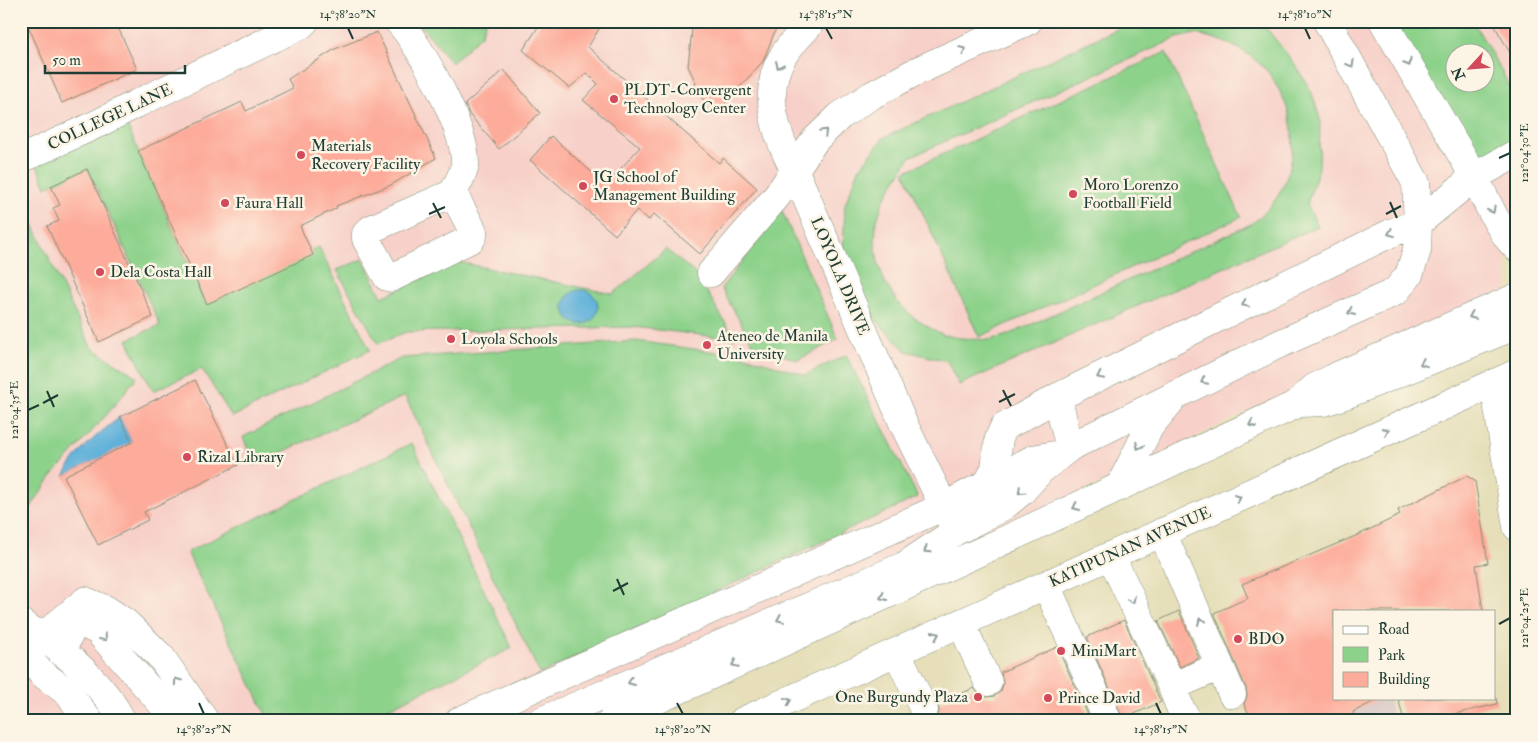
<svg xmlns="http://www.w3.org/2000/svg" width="1538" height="742" viewBox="0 0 1538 742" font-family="'IM FELL Double Pica',serif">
<rect width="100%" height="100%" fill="#fcf5e5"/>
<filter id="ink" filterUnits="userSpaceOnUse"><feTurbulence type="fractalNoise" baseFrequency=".02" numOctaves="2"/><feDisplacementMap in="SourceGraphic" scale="10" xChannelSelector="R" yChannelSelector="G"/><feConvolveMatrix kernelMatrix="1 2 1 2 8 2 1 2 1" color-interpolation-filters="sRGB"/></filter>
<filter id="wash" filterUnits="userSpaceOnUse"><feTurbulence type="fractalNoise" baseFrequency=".0096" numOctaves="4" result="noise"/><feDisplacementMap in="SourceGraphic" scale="20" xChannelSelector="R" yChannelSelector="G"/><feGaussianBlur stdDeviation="1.12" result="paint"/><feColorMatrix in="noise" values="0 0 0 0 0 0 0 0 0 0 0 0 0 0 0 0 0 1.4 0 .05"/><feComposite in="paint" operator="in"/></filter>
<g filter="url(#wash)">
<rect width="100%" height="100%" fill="#e6dfba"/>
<path fill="#f7d1c9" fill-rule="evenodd" d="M21,21H1517V255L1506,261L1508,285L1505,294L1280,396L947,558L579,721H21ZM1456,52H1486V82H1456Z"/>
<path fill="#d2bfc1" d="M1334,693V698H1389L1393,721H1330L1321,699Z"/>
<path fill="#8dd28b" stroke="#568860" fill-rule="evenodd" d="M417,21H486L481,35L452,63Z
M1134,21H1250L1268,30L1297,67L1312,93L1320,119L1319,168L1307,204L1318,226L959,385L947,361L906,351L869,313L843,251L845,204L859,169L883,138ZM1195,34C1222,39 1246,49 1265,69C1270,73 1273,80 1276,85C1305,130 1296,193 1251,224L1008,335L989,340L961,338L944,335L930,328L913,317L899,304L885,283L878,263L875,242L876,224L883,201L910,157L1177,38Z
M1387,21H1473L1517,99V146L1475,172ZM1456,52H1486V82H1456Z
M1166,52L1241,217L979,337L904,172Z
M123,116L205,303L319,247L370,350L232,417L202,369L153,391L127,340L160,325L88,169L46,187L33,156Z
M21,171L30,218L91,347L137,377L109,412L51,477L21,522Z
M782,211L838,339L798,360L754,346L721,288Z
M666,249L697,275L735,339L633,327L406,332L378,344L337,270L363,259L382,297L458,262L613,294Z
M636,341L745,356L805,375L846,355L918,497L540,674L405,396L254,465L243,437L402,358Z
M412,443L512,648L362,721H269L187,552Z"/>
<path fill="#5fb0da" stroke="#3f7687" d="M564 307a17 17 0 1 1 34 0a17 17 0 1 1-34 0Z
M120,417L142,463L113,452L64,476C78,449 96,436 120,417Z"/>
<g id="blocks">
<path fill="#fdab9a" d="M26,21H115L137,69L62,103Z
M542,21H604L588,47L719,163L723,158L757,188L700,254L654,214L649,220L637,210L615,235L530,160L551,136L606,185L640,147L583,100L598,84L587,73L569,88L523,50Z
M693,21H779L763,61L717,113L692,88L696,83L688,66Z
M1492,21H1517V65Z
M377,32L436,158L391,185L336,206L337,208L300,226L313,255L207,304L138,151L242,102L246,111L293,88L288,79L335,49Z
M504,70L540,113L499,149L469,114L465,104Z
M87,169L153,317L99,342L47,226L59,221L53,208L60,205L51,186Z
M195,380L238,465L144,512L148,520L98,545L64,476L132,442L120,417Z
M1467,476L1475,481L1488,563L1476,565L1483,611H1334V698H1381L1353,712L1356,721H1252L1244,704L1247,696L1246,688L1214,613L1248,598L1242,584L1360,534L1400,515L1398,510Z
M1179,611L1199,658L1180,667L1158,621Z
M1124,620L1161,702L1123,719L1087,637Z
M1057,647L1091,721H935L939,712L938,704L974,688L979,694L986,697L995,696L1001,691L1003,684L1001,672Z
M1398,698H1496L1497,704L1442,717L1423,721H1404Z"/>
</g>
</g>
<g filter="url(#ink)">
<use href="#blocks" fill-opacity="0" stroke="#828e77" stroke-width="1"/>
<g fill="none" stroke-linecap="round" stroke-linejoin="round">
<g stroke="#828e77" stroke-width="29">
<path id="minor" d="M398,21C421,47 464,126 465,161C466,170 457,184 453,193L371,229L366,234V239L387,277L391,278L471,239L473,236V231L453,193
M808,21V26C800,36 789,45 783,56C760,93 777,137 795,171L904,425L952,523
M1383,21C1413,73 1444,124 1474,176C1485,197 1500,234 1517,248
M21,159L99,123L138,103L301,25L305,21
M711,273L777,196L815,140L840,116L872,95L917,71L1028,21
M1494,383L1517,527
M1058,397L1064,425L1070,447
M1120,486L1150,426L1170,402
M969,525L995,468L999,438L1004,427L1058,397L1254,300L1391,233L1418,223L1474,177L1517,153
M1162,532L1232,694
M1111,556L1172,687L1182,712L1184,714
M1046,585L1108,721
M21,623C59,647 102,680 122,721
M961,623L988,682
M42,637L85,601L107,610L126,623L161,657L205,721
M61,652L72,629L80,622L98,631L177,721
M897,652L924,710
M21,653L44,675L68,693L89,721
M1172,687L1220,666
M459,721L945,506L1033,459L1055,455
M541,721L904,566L956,531L1004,506L1021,492L1041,470L1070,447L1275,346L1395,292L1409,275L1417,250L1418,223L1416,183L1327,21"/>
</g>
<g stroke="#828e77" stroke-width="29">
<path id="major" d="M1301,403L1324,402L1345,395L1517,325
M611,721L975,554L1297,404L1314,388L1337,376L1517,297
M743,721L1517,373"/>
</g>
<use href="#minor" stroke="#fff" stroke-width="28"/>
<use href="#major" stroke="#fff" stroke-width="28"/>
</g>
<defs><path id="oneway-chevron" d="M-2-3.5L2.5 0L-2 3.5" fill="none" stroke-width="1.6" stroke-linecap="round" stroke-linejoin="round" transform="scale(1.25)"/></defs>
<g stroke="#8f9e9a">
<use href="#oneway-chevron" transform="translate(963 50) rotate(-24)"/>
<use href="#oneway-chevron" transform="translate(1408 63) rotate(60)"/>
<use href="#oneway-chevron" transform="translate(1351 64) rotate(61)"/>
<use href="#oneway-chevron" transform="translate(779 65) rotate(114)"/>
<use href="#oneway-chevron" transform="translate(824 132) rotate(-45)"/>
<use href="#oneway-chevron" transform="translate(1492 210) rotate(62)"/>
<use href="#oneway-chevron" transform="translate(1391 233) rotate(158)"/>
<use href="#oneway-chevron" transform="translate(1245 304) rotate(154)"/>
<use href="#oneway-chevron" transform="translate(1351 312) rotate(155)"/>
<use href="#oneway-chevron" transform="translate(1472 316) rotate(156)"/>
<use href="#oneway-chevron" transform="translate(1423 363) rotate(158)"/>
<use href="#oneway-chevron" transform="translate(1100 376) rotate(154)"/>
<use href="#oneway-chevron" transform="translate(1204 381) rotate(153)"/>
<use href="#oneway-chevron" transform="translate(1252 424) rotate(155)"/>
<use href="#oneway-chevron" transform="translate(1386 431) rotate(-24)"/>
<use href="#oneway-chevron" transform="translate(1139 446) rotate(117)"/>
<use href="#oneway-chevron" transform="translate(1021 491) rotate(136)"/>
<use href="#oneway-chevron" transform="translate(1238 498) rotate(-24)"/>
<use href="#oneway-chevron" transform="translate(1076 507) rotate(155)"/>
<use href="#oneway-chevron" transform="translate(927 550) rotate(146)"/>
<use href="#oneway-chevron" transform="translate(883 597) rotate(155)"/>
<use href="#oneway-chevron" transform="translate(1132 600) rotate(65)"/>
<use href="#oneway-chevron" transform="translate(780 619) rotate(157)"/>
<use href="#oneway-chevron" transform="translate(1201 621) rotate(-114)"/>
<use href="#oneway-chevron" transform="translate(936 635) rotate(-24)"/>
<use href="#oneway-chevron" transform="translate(104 638) rotate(49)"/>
<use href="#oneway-chevron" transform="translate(735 664) rotate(155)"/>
<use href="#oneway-chevron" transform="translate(177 681) rotate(-125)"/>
<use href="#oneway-chevron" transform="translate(631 682) rotate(157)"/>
<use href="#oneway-chevron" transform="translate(788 701) rotate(-24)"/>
</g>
</g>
<path fill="none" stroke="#1f3d34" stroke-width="2" d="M348,28L353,39M826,28L832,39M1305,28L1310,39M1499,158L1510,153M1390,202L1397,218M433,203L441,218M429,214L445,207M1386,214L1401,206M1003,390L1011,406M47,391L54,407M999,402L1015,394M43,403L58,395M28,410L39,405M617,579L624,595M613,591L628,583M1499,624L1510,618M199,703L204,714M677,703L683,714M1156,703L1161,714"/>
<g fill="#d1495b" stroke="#fcf5e5" stroke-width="2">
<circle cx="614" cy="99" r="5"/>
<circle cx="301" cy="155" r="5"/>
<circle cx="583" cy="186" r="5"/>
<circle cx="1073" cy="194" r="5"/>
<circle cx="225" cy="203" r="5"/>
<circle cx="100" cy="272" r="5"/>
<circle cx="451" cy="339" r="5"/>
<circle cx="707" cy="345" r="5"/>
<circle cx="187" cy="457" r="5"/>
<circle cx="1238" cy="639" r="5"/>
<circle cx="1061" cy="651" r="5"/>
<circle cx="978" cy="697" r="5"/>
<circle cx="1048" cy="698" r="5"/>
</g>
<g text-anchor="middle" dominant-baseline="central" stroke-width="5" stroke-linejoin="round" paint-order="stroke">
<g font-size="16" fill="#1f3d34" stroke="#fcf5e5" text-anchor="start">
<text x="624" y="90">PLDT-Convergent<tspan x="624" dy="18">Technology Center</tspan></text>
<text x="311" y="146">Materials<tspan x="311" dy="18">Recovery Facility</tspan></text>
<text x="593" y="177">JG School of<tspan x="593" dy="18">Management Building</tspan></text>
<text x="1083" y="185">Moro Lorenzo<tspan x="1083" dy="18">Football Field</tspan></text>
<text x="235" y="203">Faura Hall</text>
<text x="110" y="272">Dela Costa Hall</text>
<text x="717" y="336">Ateneo de Manila<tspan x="717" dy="18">University</tspan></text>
<text x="461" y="339">Loyola Schools</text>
<text x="197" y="457">Rizal Library</text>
<text x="1248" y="639">BDO</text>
<text x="1071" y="651">MiniMart</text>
<text x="968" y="697" text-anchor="end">One Burgundy Plaza</text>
<text x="1058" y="698">Prince David</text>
</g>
<g font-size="16" fill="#1f3d34" stroke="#fcf5e5">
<text transform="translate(110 117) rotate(-25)">COLLEGE LANE</text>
<text transform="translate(840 276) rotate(67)">LOYOLA DRIVE</text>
<text transform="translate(1130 547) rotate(-24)">KATIPUNAN AVENUE</text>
</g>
</g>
<rect width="1538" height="742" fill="none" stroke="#fcf5e5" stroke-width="55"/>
<rect x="1333" y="610" width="162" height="90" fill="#fcf5e5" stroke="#a4ab9e"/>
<rect x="1343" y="626" width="25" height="8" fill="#ffffff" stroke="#a4ab9e"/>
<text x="1378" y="634" font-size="15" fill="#1f3d34">Road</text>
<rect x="1343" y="647" width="25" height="15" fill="#8dd28b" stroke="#a4ab9e"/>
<text x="1378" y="660" font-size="15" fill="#1f3d34">Park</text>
<rect x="1343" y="672" width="25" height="15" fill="#fdab9a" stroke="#a4ab9e"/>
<text x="1378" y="684" font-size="15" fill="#1f3d34">Building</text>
<g transform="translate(1470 68) rotate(244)"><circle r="24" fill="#fcf5e5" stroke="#a4ab9e"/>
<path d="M0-4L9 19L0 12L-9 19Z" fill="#d1495b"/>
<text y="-8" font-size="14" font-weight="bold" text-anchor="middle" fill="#1f3d34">N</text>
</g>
<path d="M45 65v8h140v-8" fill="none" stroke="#1f3d34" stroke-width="2.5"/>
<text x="52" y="65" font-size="15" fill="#1f3d34" stroke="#fcf5e5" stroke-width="4" paint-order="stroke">50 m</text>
<rect x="28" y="28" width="1482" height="686" fill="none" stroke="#1f3d34" stroke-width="2"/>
<g font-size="12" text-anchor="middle" fill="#1f3d34">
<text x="348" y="18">14°38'20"N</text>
<text x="826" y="18">14°38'15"N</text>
<text x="1305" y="18">14°38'10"N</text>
<text transform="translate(1524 153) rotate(-90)" y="4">121°04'30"E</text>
<text transform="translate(14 410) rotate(-90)" y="4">121°04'35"E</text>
<text transform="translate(1524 618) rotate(-90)" y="4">121°04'25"E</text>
<text x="204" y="733">14°38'25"N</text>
<text x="683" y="733">14°38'20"N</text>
<text x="1161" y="733">14°38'15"N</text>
</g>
</svg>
